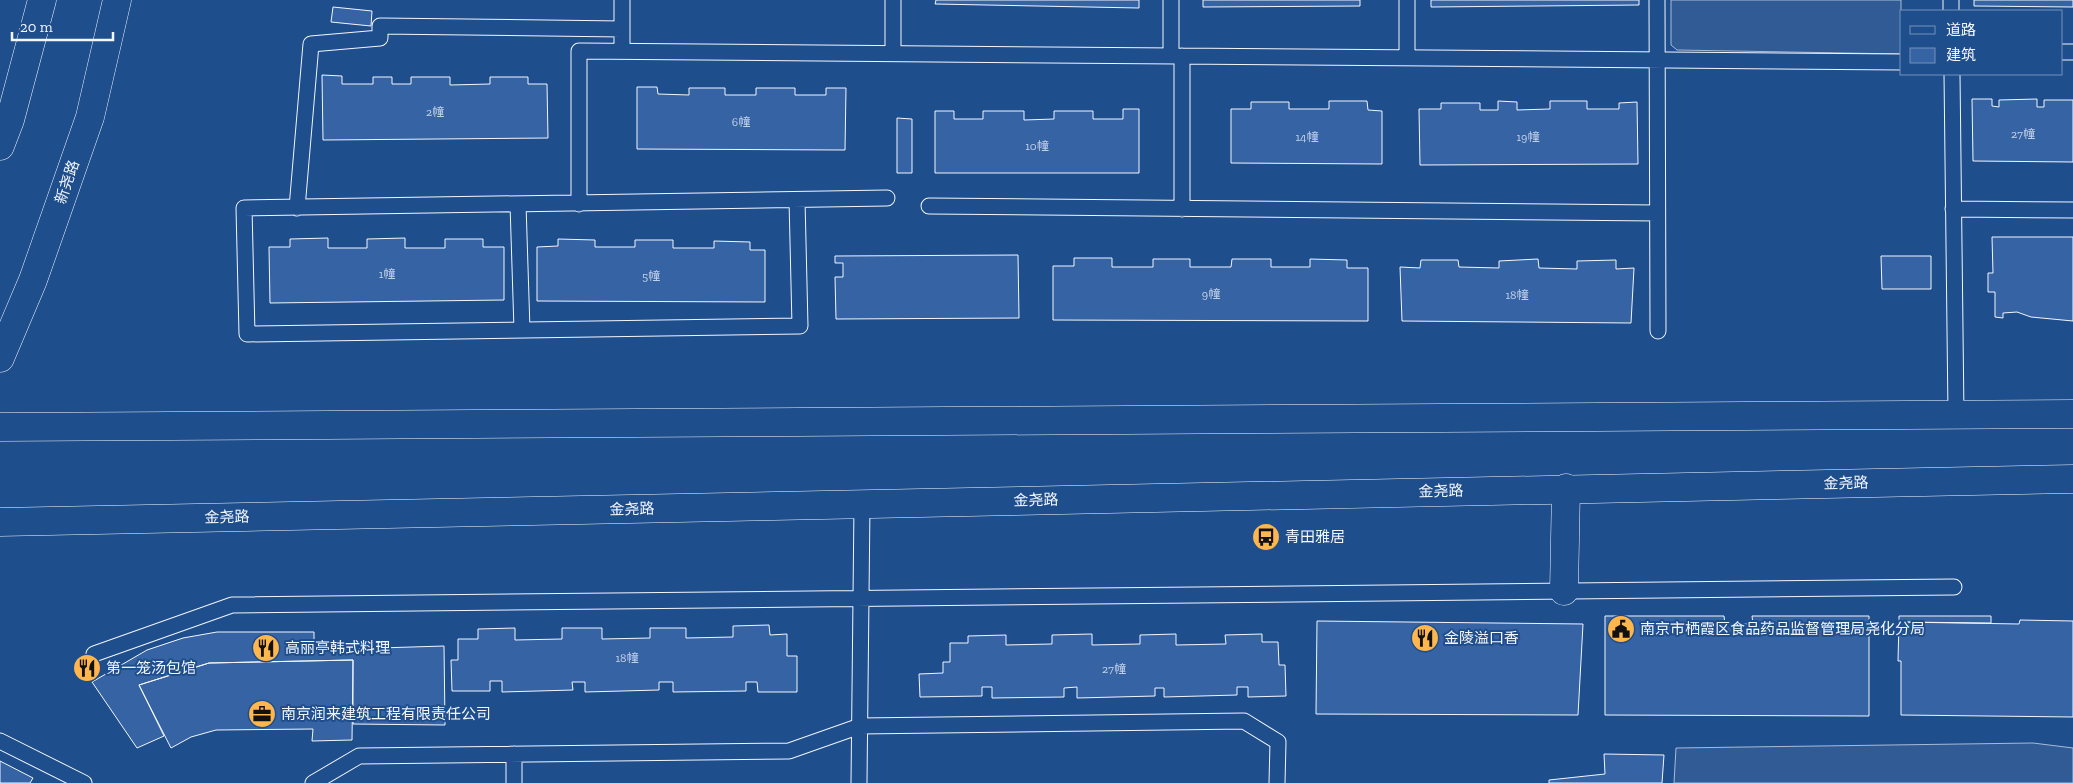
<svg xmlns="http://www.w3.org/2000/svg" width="2073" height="783" viewBox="0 0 2073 783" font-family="'Zilla Slab','Noto Sans SC',serif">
<rect width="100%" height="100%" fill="#1f4e8c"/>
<path fill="#305b95" stroke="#a8bbd7" d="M1671,0H1901V54L1677,50L1671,45Z
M2033,743L2073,748V783H1674L1676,748Z"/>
<path fill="#3563a3" stroke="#f2f6ff" d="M936,0H1139V8L935,4Z
M1203,0H1360V6L1203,7Z
M1431,0H1639V5L1431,7Z
M1974,0H2073V7L1974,6Z
M333,7L372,11L371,26L331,22Z
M322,75L342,76V84H373V77H392V84H411V77H450V85L490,84V77H528V84H547L548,138L323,140Z
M637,87H657L658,94L689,95V88H725V95H756V88H795V95H826V88H846L845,150L637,149Z
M1972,99H1992V106L1999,107V100L2037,99V107H2044V100H2073V162L1973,161Z
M1329,101H1367L1368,110L1382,111V164L1231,163V109H1251V102H1289V109H1329Z
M1498,101L1517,102V110L1550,109V101H1587V109H1619V103L1637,102L1638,164L1420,165L1419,109H1441V103H1480V110H1498Z
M1123,109H1139V173H935V111H954V119H983V111H1024V120L1054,119V111H1093V119H1123Z
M897,118L912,119V173H897Z
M1992,237H2073V321L2031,317L2017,312L2003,313V318L1995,317V292H1988V273H1993Z
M328,238V248H367V239L405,238V248H445V239H483V247H504V300L270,303L269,247H290V239Z
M558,239L595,240V247H635V240H673V248H714V241L750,242V250H765V302L537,301V247L558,246Z
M1018,255L1019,318L836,319L835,277H843V263H835V256Z
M1881,256H1931V289H1882Z
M1074,258H1112V267H1153V259H1190V267H1231L1232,259H1271V267H1310V259L1347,260V268H1368V321L1053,320V266H1074Z
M1538,259L1539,268L1577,269V261L1616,260V269L1634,268L1631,323L1402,321L1400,267L1420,268L1421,260H1458L1459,267L1499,268V261Z
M1605,616H1724L1725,624H1753L1752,616H1869V716L1605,715Z
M1899,616H1991V623L1899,622Z
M2020,620L2073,621V717L1901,715V661H1898L1899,622L2019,624Z
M1317,621L1583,624L1578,715L1316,714Z
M769,625L770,635L787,634V656H797V692H758L757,682H746V691L673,692V682H659V690L585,692V682H572L573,690L502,692V681H490V691H452L451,660H458V639H478V629L515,628V640L562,639V628H602V639L650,638V628H686V638L733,637V626Z
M217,632H314V650L444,646L445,725L353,724V660L209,663L139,685L164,736L137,748L92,682L147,650L183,638Z
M1092,634V645L1140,644V635L1176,634V645L1226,644L1225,635L1262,634V642H1278L1279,665H1285L1286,696L1248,697V687H1237V695L1164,697V688H1155V696L1077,698V687L1064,688V697L992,698V687H982V696L920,697L919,674L943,673V662H950V643H968V636L1006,635V645L1052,644V635Z
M353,660L352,740L312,741L313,729L216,730L191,737L171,748L139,685L209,663Z
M1604,754L1664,755L1662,783H1549V780L1605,774Z
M0,761L33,778L30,783H0Z"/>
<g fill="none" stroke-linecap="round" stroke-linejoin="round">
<g stroke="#f2f6ff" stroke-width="17">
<path id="service" d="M622,0V51
M1171,0V56
M1407,0V58
M1657,0L1658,331
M1951,0V11
M2062,52H2073
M893,53V0
M1182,56V209
M1952,74L1956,415
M797,200L800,326L247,334L244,208C459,205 673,201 887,198
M518,204L522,330
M579,204V51L1902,62
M929,206L1657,213
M297,208L311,44L380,38V26L622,29
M1953,209L2073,210
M94,654L232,605L1954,587
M0,741L84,783
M514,754V783
M313,783L359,756L789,751L860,726L1244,721L1278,742L1277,783
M859,783L862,504"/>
</g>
<g stroke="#f2f6ff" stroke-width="29">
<path id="minor" d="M1564,591L1566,488"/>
</g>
<g stroke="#f2f6ff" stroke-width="29">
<path id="secondary" d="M0,146L10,120L42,0
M0,358L33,280L90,117L117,0
M0,427L2073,414
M0,522L2073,479"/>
</g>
<use href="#service" stroke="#1f4e8c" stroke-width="15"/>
<use href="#minor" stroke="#1f4e8c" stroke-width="28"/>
<use href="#secondary" stroke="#1f4e8c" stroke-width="28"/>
</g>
<defs>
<g id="bus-disc" transform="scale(1.4375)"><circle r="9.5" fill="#ffb74d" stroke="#1f4e8c"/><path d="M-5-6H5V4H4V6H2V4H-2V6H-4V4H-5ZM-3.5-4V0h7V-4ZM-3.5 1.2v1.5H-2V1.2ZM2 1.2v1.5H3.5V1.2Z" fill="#111"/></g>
<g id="civic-disc" transform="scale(1.4375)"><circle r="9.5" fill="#ffb74d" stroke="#1f4e8c"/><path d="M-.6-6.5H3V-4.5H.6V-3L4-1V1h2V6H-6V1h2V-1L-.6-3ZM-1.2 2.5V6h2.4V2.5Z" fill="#111"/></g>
<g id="restaurant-disc" transform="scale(1.4375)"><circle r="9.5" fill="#ffb74d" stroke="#1f4e8c"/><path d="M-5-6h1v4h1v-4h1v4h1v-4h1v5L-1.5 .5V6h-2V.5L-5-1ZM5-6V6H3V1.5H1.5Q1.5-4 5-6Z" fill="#111"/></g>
<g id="office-disc" transform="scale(1.4375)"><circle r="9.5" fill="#ffb74d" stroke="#1f4e8c"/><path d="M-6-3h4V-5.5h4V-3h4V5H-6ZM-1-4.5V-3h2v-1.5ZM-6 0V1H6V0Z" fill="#111"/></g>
</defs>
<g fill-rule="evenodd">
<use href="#bus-disc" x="1266" y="537"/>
<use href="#civic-disc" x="1621" y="629"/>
<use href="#restaurant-disc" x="1425" y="638"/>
<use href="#restaurant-disc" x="266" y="648"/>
<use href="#restaurant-disc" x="87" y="668"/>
<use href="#office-disc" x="262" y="714"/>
</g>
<g text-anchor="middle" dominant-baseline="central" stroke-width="4" stroke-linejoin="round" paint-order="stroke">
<g font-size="12" fill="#c3d1e8">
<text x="435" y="112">2幢</text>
<text x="741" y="122">6幢</text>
<text x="2023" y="134">27幢</text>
<text x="1307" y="137">14幢</text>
<text x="1528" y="137">19幢</text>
<text x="1037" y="146">10幢</text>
<text x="387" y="274">1幢</text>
<text x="651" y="276">5幢</text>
<text x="1211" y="294">9幢</text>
<text x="1517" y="295">18幢</text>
<text x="627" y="658">18幢</text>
<text x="1114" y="669">27幢</text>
</g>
<g font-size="15" fill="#f2f6ff" stroke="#1f4e8c">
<text transform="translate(67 182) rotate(-71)">新尧路</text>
<text transform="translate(1846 483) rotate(-1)">金尧路</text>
<text transform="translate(1441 491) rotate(-1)">金尧路</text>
<text transform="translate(1036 500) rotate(-1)">金尧路</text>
<text transform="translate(632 509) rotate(-1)">金尧路</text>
<text transform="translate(227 517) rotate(-1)">金尧路</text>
</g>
<g font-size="15" fill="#f2f6ff" stroke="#1f4e8c" text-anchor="start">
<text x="1285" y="537">青田雅居</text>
<text x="1640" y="629">南京市栖霞区食品药品监督管理局尧化分局</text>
<text x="1444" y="638">金陵溢口香</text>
<text x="285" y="648">高丽亭韩式料理</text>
<text x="106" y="668">第一笼汤包馆</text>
<text x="281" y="714">南京润来建筑工程有限责任公司</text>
</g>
</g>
<rect x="1900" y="10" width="162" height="65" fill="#1f4e8c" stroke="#7391ba"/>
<rect x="1910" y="26" width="25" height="8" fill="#1f4e8c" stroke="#7391ba"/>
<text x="1946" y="35" font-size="15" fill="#f2f6ff">道路</text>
<rect x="1910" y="48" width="25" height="15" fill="#3563a3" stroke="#7391ba"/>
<text x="1946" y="60" font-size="15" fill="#f2f6ff">建筑</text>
<path d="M12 32v8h101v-8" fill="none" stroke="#f2f6ff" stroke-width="2.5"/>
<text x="20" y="32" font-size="15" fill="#f2f6ff" stroke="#1f4e8c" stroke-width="4" paint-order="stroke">20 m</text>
</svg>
